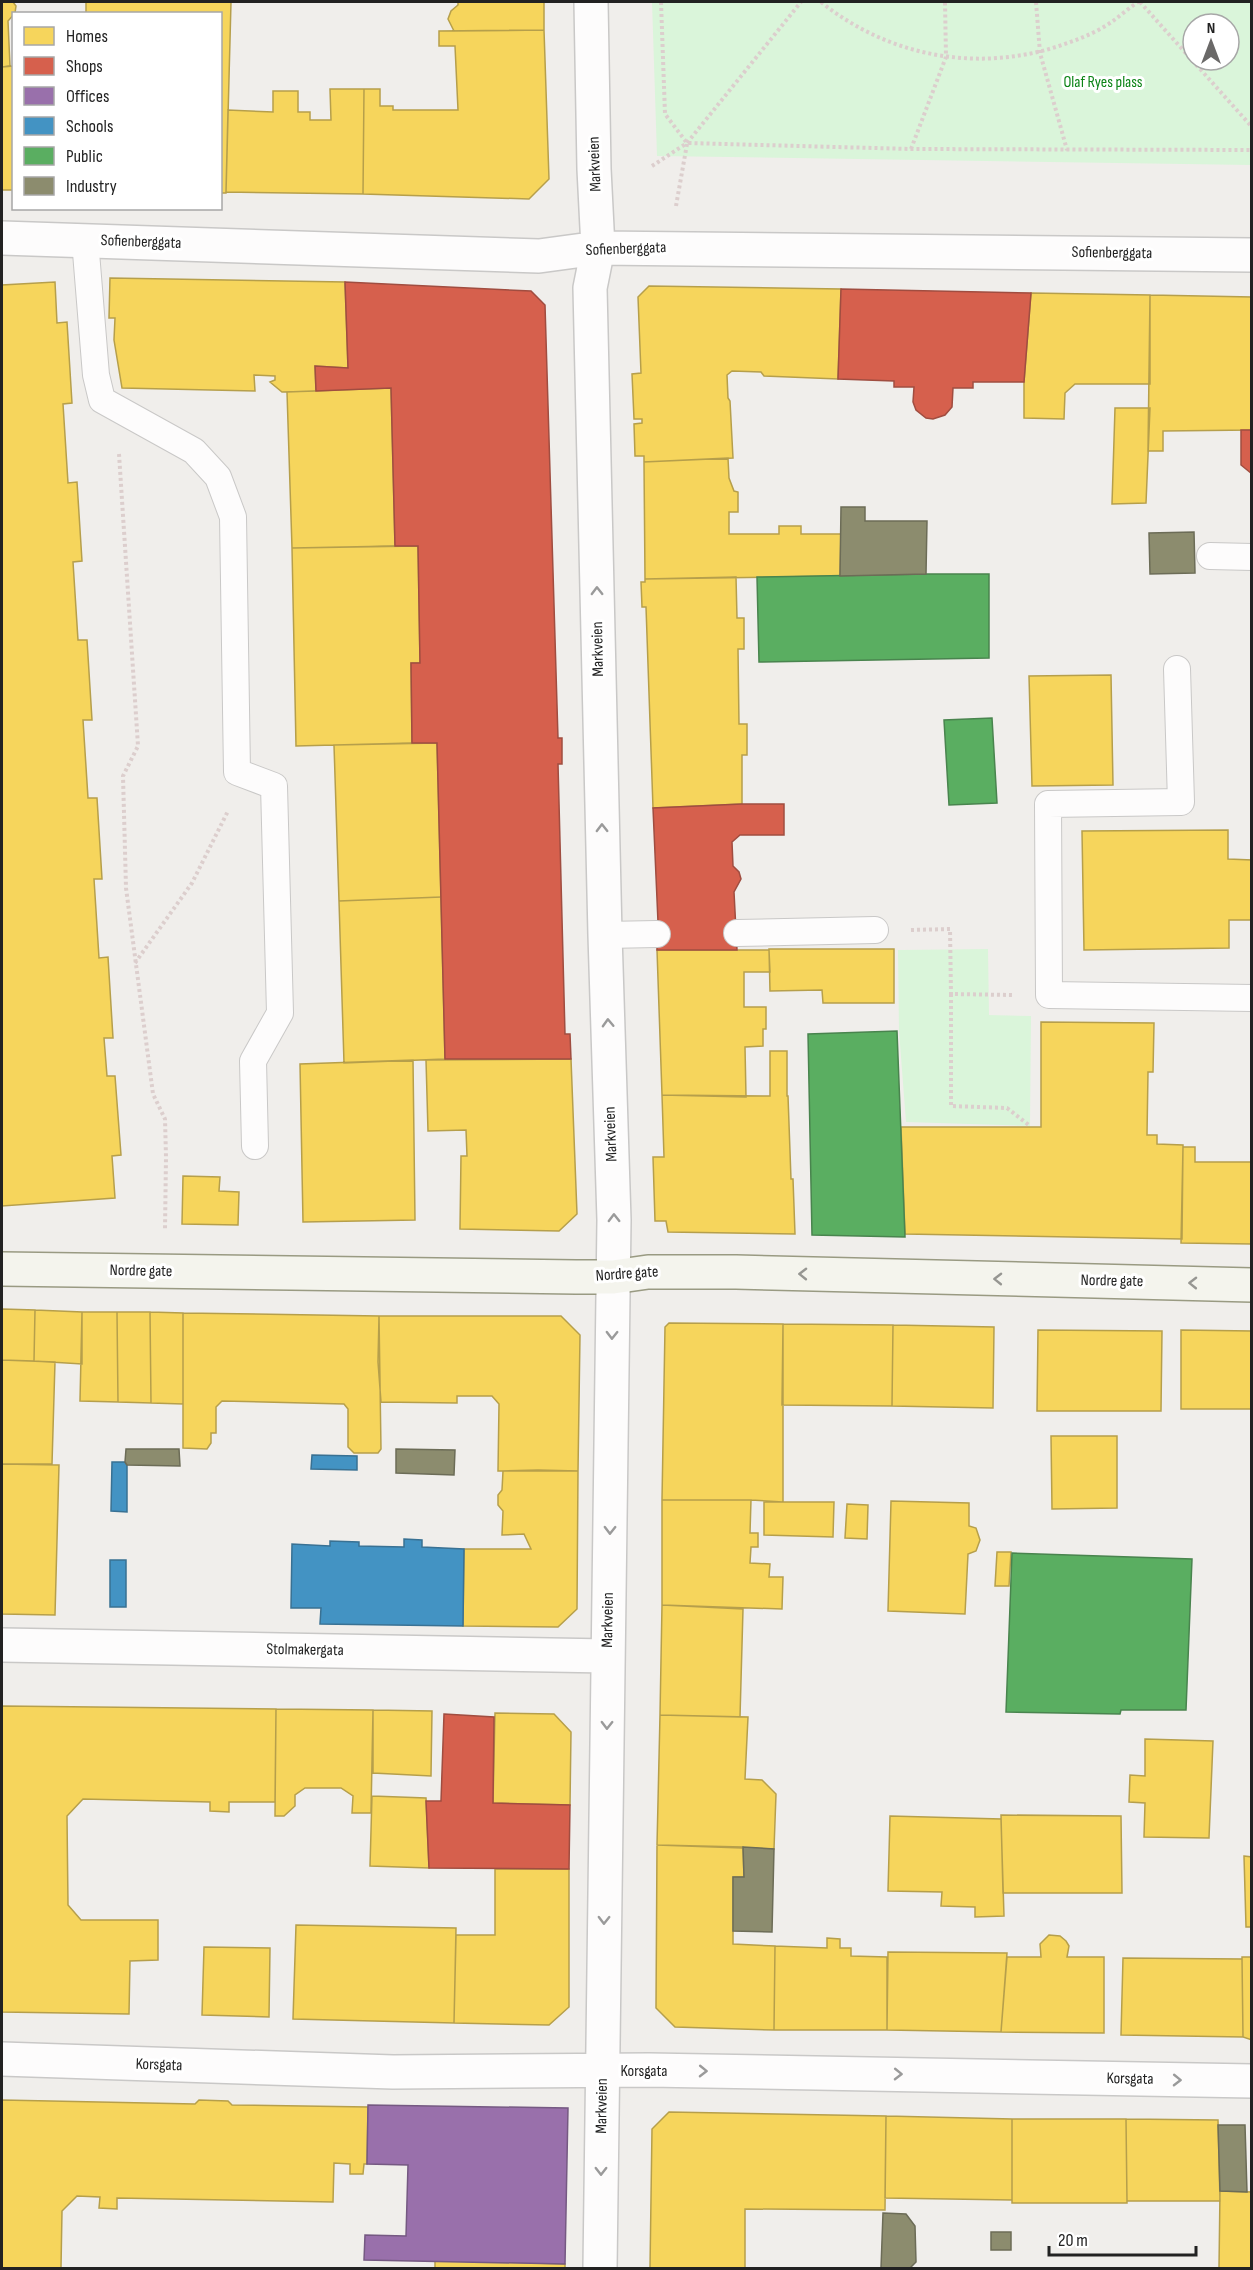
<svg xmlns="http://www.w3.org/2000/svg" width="1253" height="2270" viewBox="0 0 1253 2270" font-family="'Sofia Sans Condensed',sans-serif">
<rect width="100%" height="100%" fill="#f0eeeb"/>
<path fill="#daf5da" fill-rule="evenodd" d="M652,2H1251V165L657,156ZM1193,24H1229V60H1193Z
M988,949L989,1015L1031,1016L1030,1126L906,1122L899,1031L898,950Z"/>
<path fill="#f6d55c" stroke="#b69f4b" stroke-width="1.5" d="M2,2H13L16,6L15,13L8,21L10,66L2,67Z
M86,2H231L226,193H220V14H86Z
M458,2H544V30L454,31L448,19L451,11L458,5Z
M544,30L549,179L529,199L363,194L364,89H380V106H393V110H458L455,46H439V31Z
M14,66V190H2V67Z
M330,89H364L363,194L226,192L228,110L273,112V91H298V112H310V120H331Z
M110,278L345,282L348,368L315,366L316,391L282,392L270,382L275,380V376L254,375L255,391L122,388L114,340L115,318H109Z
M55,282L57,323L67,322L72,403L63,404L68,483L77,482L82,561L73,562L78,640H87L92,720H83L88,798H97L102,879H94L99,958L108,957L113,1038H104L107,1076H115L121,1155L112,1156L115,1198L2,1206V285Z
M649,286L841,289L838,379L764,376L761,372L732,371L727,375L728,398L730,401L733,458L644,462V456H635L634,424L642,423V419H634L632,374L641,373L638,297Z
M1031,293L1150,295V384H1075L1065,393L1064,419L1024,418V382Z
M1150,295L1252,297V430L1163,431V451H1148Z
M391,388L395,546L292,548L287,392Z
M1115,408H1150L1146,503L1112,504Z
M728,458L729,478L734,491L738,492V512H729V534H779V526H801V534H841L840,576L645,579L644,462Z
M418,546L420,663H411L412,743L296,746L292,548Z
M736,577L737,618H744V649H738L739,724H747V755H742V804L653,808L646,607H642L641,582H645V579Z
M1111,675L1113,785L1032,786L1029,676Z
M437,743L441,897L339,901L334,745Z
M1228,830V859L1252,860V920H1229V948L1084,950L1082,831Z
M441,897L445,1059L344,1063L339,901Z
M769,949H894V1003H823L822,990L770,991Z
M657,950H769L770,972H744V1007H766V1029H763V1046L745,1047L746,1097L662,1095Z
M1041,1022L1154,1023L1153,1072H1148L1147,1135H1157V1144L1183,1145L1182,1239L905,1234L901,1127H1041Z
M770,1051H787V1096H788L791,1179H793L795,1234L668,1232L666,1221H655L653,1157H664L662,1095L770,1096Z
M571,1059L577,1214L559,1231L460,1229L461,1156H467L466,1130L428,1131L426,1060Z
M413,1060L415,1220L303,1222L300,1064Z
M1183,1147H1195V1162H1252V1244L1181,1243Z
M183,1176L220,1177L219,1191L239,1192L238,1225L182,1224Z
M2,1309L35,1310L34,1361L2,1360Z
M35,1310L82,1312V1364L34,1361Z
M82,1312H117L118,1402L80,1401Z
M117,1312H150L151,1403L118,1402Z
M150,1312L183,1313V1404L151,1403Z
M183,1313L379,1316L381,1449L378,1453H354L348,1447V1409L344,1404L222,1401L216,1407V1433H211V1443L207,1449L183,1448Z
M379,1316H561L580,1335L578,1471H498L499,1404L492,1396H457V1403L381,1402L378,1362Z
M669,1323L783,1324V1502L751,1500H662L665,1327Z
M783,1324L893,1325L892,1406L782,1405Z
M893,1325L994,1327L993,1408L892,1406Z
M1038,1330L1162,1331L1161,1411H1037Z
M1181,1330L1252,1331V1409H1181Z
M2,1360L55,1362L52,1464H2Z
M1051,1436H1117V1508L1052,1509Z
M2,1464L59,1465L55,1615L2,1614Z
M538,1470L578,1471L577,1609L558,1627L463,1626L464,1549H531L524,1534L502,1535L503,1511L498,1505V1495L502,1490L503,1471Z
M662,1500H751L750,1533H758V1547H751L750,1563L770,1564L769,1577H783L782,1609L662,1605Z
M891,1501L969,1503V1526L976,1528L980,1540L976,1551L968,1554L965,1614L888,1611Z
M764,1502H834L833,1537L764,1535Z
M847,1504L868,1505L867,1539L845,1538Z
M997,1552H1011L1009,1586H995Z
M662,1605L743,1609L740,1717L660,1715Z
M2,1706L276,1709L275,1802H229V1812L210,1811V1802L83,1799L67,1816L68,1905L81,1920H158V1960L130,1961L129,2014L2,2012Z
M276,1709L373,1710L371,1813H352L353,1796L341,1788H305L295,1795V1806L284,1816H275Z
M373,1710L432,1711L431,1776L373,1773Z
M495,1713L554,1714L571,1732L570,1805L493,1803Z
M660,1715L748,1717L745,1779L762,1780L776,1794L774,1849L657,1845Z
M1145,1739L1213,1741L1209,1838L1144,1837L1145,1803L1129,1802L1130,1775L1145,1776Z
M372,1796L426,1798L429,1868L370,1866Z
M1001,1815L1121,1816L1122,1893H1003Z
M890,1816L1001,1819L1004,1916L975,1917V1907L941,1906L942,1892L888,1891Z
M657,1845L743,1847L744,1877H733V1944L775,1946L774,2030L675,2027L656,2008Z
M1244,1856L1252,1857V1927H1246Z
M495,1869H569V2007L549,2025L454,2023L456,1935H495Z
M296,1925L456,1928L454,2023L293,2019Z
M1049,1935L1060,1936L1066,1941L1069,1946L1067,1957H1104V2033L1001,2032L1007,1957H1041L1040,1944Z
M827,1938L840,1939V1948H851V1956L887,1957V2030H774L775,1946L827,1948Z
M204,1947L270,1948L269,2017L202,2015Z
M888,1952L1007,1953L1001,2032L887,2030Z
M1242,1957H1252V2040L1243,2037Z
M1123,1958L1242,1959L1243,2037L1121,2035Z
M2,2100L195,2104L199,2100L228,2101L232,2105L368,2107L367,2164H364L363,2174H350V2164L334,2163L333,2202L117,2198V2209L99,2208L100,2197L77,2196L62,2211L61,2268H2Z
M669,2112L886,2116L885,2210L745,2209V2268H650L652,2129Z
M886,2116L1012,2119V2200L885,2198Z
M1012,2119H1126L1127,2203H1012Z
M1126,2119L1218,2120L1220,2201H1127Z
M1220,2191L1252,2192V2268H1219Z
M435,2260L565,2264V2268H435Z"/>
<path fill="#d6604d" stroke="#a04d40" stroke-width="1.5" d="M345,282L531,291L545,305L558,738H562V764H558L565,1034H570L571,1059H445L437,743H412L411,663H420L418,546H395L391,388L316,391L315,366L348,368Z
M841,289L1031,293L1024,382H973V388H953L952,407L945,415L933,419L926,418L916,410L913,402L914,387H894V381L838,379Z
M1241,430H1252V474L1241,465Z
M742,804H784V835H740L732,842L733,866L739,872L741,879L734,892L737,950H657V922H658L653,808Z
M444,1714L494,1717L493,1803L570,1805L569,1869L429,1868L426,1801H441Z"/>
<path fill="#9970ab" stroke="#755982" stroke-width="1.5" d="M368,2105L568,2108L565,2264L364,2260L365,2235L406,2236L408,2165L367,2164Z"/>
<path fill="#4393c3" stroke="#397193" stroke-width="1.5" d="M312,1455L357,1456V1470L311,1469Z
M112,1462H125L127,1465V1512L111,1511Z
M404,1539L422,1540V1547L464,1549L463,1626L320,1624L321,1608H291L292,1544L330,1546V1541L359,1542V1546L404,1547Z
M110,1560H126V1607H110Z"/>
<path fill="#5aae61" stroke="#49844e" stroke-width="1.5" d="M926,574H989V658L759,662L757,577Z
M992,718L997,803L949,805L944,720Z
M897,1031L905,1237L812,1235L808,1034Z
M1012,1553L1192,1559L1186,1710H1121L1120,1714L1006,1712Z"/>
<path fill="#8c8c6e" stroke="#6c6c57" stroke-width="1.5" d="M841,507H865V521H927L926,574L840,576Z
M1194,532L1195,573L1150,574L1149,533Z
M126,1449H179L180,1466L127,1465L125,1462Z
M396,1449L455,1450L454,1475L396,1473Z
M743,1847L774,1849L772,1932L733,1931V1877H744Z
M1218,2125H1245L1247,2192L1220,2191Z
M883,2213L906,2214L915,2226L916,2262L910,2268H881Z
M991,2232H1011V2250H991Z"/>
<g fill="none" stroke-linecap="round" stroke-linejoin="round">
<g stroke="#c9c8c7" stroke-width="28">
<path id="lane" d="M85,240L96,375L102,400L194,451L218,477L233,517L237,772L274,786L280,1013L253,1061L255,1146
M1210,556L1252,557
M1177,669L1181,802L1048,804L1049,995L1252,998
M737,933L875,930
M605,935L657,934"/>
</g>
<g stroke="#c9c8c7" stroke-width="36">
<path id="street" d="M591,2L594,169L598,248L590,288L605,935L614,1220L600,2268
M2,238L539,256L598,248L1252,255
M2,1645L608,1656
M2,2059L393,2072L649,2070L1252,2081"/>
</g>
<g stroke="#999a82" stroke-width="36">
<path id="secondary" d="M2,1269L576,1277H613L648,1272H736L1252,1285"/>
</g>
<path stroke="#dccecd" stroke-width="4" stroke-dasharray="3 3" stroke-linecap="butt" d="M661,2L665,114L687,143L911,149L1252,150
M821,2C888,56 976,73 1059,46C1077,40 1096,33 1113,21C1121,15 1129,8 1138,2
M1036,2L1040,53L1067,150
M1140,2L1252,127
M911,149L946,57L945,2
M652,166L687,143L801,2
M676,206L687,144
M119,454L138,746L123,776L126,888L153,1094L165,1119L166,1157L165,1229
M911,930L950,929L951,994L1012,995
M135,963L192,883L228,811
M951,994V1106L1007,1108L1030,1126"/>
<use href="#lane" stroke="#fdfcfc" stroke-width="26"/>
<use href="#street" stroke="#fdfcfc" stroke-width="33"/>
<use href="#secondary" stroke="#f4f4ed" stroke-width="33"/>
</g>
<defs><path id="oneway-chevron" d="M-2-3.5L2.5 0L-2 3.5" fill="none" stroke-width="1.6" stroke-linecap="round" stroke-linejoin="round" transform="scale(1.5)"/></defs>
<g stroke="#9a9a9a">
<use href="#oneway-chevron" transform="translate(597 591) rotate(-91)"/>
<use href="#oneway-chevron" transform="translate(602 828) rotate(-91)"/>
<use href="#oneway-chevron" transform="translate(608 1023) rotate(-92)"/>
<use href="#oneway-chevron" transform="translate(614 1218) rotate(-91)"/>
<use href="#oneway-chevron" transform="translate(612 1335) rotate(91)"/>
<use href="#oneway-chevron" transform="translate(610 1530) rotate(91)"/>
<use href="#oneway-chevron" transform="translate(607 1725) rotate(91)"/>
<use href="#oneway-chevron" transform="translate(604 1920) rotate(91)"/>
<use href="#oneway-chevron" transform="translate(703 2071) rotate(1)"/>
<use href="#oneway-chevron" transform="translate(898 2074) rotate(1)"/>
<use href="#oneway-chevron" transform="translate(1177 2080) rotate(1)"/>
<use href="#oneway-chevron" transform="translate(601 2171) rotate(90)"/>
</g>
<g stroke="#969692">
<use href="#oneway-chevron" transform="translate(803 1274) rotate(-179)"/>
<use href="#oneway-chevron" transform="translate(998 1279) rotate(-179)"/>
<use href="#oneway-chevron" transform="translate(1193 1283) rotate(-179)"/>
</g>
<g text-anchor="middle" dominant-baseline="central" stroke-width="6" stroke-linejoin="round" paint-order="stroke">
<g font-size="16" fill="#0c8416" stroke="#fff">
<text x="1103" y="82">Olaf Ryes plass</text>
</g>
<g font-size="16" fill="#222" stroke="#fff">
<text transform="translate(595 164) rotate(-92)">Markveien</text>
<text transform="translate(141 242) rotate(2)">Sofienberggata</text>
<text transform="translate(626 249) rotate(-2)">Sofienberggata</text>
<text transform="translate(1112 253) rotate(1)">Sofienberggata</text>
<text transform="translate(598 649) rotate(-91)">Markveien</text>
<text transform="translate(611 1134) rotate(-92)">Markveien</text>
<text transform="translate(141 1271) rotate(1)">Nordre gate</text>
<text transform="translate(627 1274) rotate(-4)">Nordre gate</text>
<text transform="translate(1112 1281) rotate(1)">Nordre gate</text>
<text transform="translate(608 1620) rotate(-89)">Markveien</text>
<text transform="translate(305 1650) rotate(1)">Stolmakergata</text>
<text transform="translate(159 2065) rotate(2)">Korsgata</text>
<text x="644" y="2071">Korsgata</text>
<text transform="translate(1130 2079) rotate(1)">Korsgata</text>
<text transform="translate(602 2106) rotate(-89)">Markveien</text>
</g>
</g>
<rect width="1253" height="2270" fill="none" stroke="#222222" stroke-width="6"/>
<rect x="12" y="12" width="210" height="198" fill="#ffffff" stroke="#a7a7a7" stroke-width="1.5"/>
<rect x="24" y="27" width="30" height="18" fill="#f6d55c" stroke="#a7a7a7" stroke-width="1.5"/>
<text x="66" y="42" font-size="18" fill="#222222">Homes</text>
<rect x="24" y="57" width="30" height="18" fill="#d6604d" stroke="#a7a7a7" stroke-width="1.5"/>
<text x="66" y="72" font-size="18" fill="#222222">Shops</text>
<rect x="24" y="87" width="30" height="18" fill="#9970ab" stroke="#a7a7a7" stroke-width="1.5"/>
<text x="66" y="102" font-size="18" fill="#222222">Offices</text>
<rect x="24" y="117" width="30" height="18" fill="#4393c3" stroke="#a7a7a7" stroke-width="1.5"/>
<text x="66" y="132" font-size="18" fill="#222222">Schools</text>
<rect x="24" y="147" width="30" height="18" fill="#5aae61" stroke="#a7a7a7" stroke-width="1.5"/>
<text x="66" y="162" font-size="18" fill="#222222">Public</text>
<rect x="24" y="177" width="30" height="18" fill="#8c8c6e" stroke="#a7a7a7" stroke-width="1.5"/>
<text x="66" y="192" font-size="18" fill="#222222">Industry</text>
<g transform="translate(1211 42)"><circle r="28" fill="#ffffff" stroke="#a7a7a7" stroke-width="1.5"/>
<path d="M0-4.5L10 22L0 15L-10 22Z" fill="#6a6968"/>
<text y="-9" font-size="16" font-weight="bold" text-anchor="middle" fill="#222222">N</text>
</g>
<path d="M1049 2246v9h147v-9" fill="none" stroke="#222222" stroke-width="3"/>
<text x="1058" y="2246" font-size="18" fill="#222222" stroke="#ffffff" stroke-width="4.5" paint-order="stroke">20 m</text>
</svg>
